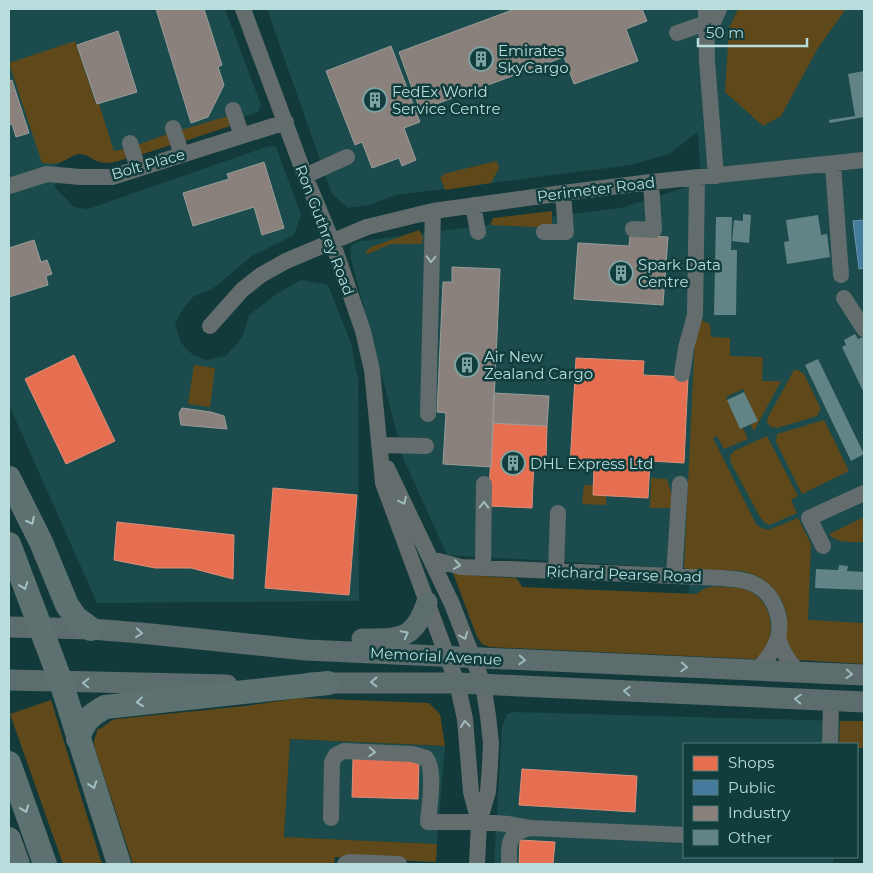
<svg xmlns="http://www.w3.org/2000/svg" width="873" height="873" viewBox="0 0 873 873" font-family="Montserrat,sans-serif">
<rect width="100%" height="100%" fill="#123a3a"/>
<path fill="#1b4b4c" d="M9,9H225L261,105L258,112L111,162L84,152L69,153L57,165L55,187L74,207L88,209L269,146L276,147L301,215L294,235L252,256L211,290L194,296L184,307L175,324L181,343L193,355L206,360L226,356L243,336L249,315L275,295L301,280L328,285L351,343L358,379L359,601L97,603L9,405Z
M267,9H864V660L686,654L690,569L447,555L404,460L350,255L351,245L361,241L620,208L653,198L701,182L698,132L669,154L631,165L396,195L369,205L348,208L332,194Z
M512,712L840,721L839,744H684V857H834L833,864H494L502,727L507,714Z
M290,739L445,746L437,844L284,837Z"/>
<path fill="#5f4819" d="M738,9H846L818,48L781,116L763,126L725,92L729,28Z
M75,41L96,104H99L114,151L124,149L127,158C118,161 110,165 100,162C92,160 88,154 79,154C71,155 68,160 61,162C56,165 47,163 42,163L9,63Z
M228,116L233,125L185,141L181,130Z
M168,134L171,145L140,155L137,145Z
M497,161L499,168L491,183L445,190L440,177L444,176L443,174Z
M552,211V228L490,225L493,218Z
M419,230L423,237L422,244H391L368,254L365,252L371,247Z
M699,319L710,324L711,337L730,338V356L763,357L762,381H781L754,431L750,424L757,421L743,389L726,397L740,429L743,428L748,439L724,449L717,436L713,438L756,524L761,528L768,530L798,518L811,544L808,620L864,623V664L799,660C795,655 787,647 786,641C785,634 787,626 787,618C785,598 769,579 749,573C729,566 704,575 684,568L695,337Z
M194,365L215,368L210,407L188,404Z
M794,370H798L804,374L821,409L817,416L777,428L771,427L767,423L768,417Z
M824,420L849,471L802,494L776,442L777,434Z
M767,436L798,496L791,500L797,513L770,525L765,523L760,517L731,463L730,456L734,451Z
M651,478L667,479L672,495L671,508H650Z
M584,485H593V495H606V505L582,504Z
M864,517V542C852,542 837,544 829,534Z
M453,573L481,576L515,578L518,580L522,587L697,594C707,585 712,587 725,587C734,588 743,587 751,592C771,602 776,631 765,649C762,653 760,657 754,659L490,647L482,644L477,637Z
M300,698L429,703L440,714L445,746L290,739L284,837L437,844L436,862L335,857L334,864H133L95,749L94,741L98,728L100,729L112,720L117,719L245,706Z
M51,700L102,864H63L10,714Z
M840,721H864V748H857V744H839Z"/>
<path fill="#e76f51" stroke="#d9907b" d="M74,355L115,441L66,464L25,379Z
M576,358L644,361L643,375L688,377L684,463L650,461L648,498L593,495L594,467L570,466Z
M493,423L547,426L546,459L534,458L532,508L488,506Z
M273,488L357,495L349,595L265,588Z
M117,522L234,535L233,579L191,568H155L114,560Z
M353,759L419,761L418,799L352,797Z
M522,769L637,776L635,812L519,805Z
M520,840L555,842L553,864H519Z"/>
<path fill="#457b9d" stroke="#6898b0" d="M864,220V268L859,269L853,221Z"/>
<path fill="#8a817c" stroke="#989d99" d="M156,9H204L222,65L218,67L224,85L208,117L191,123Z
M515,9H642L647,21L626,29L638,61L574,84L564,57L420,110L399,52Z
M118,31L137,92L97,104L77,45Z
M391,46L420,122L404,128L416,160L402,166L399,158L372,168L362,142L355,145L326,71Z
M12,80L29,133L16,137L12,124L9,125V81Z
M264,162L284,228L262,235L254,207L193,226L183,193L229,179L227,174Z
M630,235L668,237L663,305L574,299L578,243L629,246Z
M34,240L41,262L47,260L52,274L46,276L48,285L9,297V248Z
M452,267L500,269L491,467L443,464L446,413L437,412L443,282H452Z
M494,393L549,396L547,426L493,423Z
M182,408L211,412L224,416L227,429L181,425L179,413Z"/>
<path fill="#638487" d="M864,71V117L830,123L829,120L855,116L848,74Z
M743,214L751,215L749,243L732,241L734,220L743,221Z
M818,215L821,235L827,234L830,257L787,264L784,242L789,241L786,220Z
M716,217H732L731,250H737L736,315H714Z
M855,334L858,339L863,337L864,340V393L842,347L846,345L844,340Z
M818,359L864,454L851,461L805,365Z
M744,392L758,421L740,429L727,400Z
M839,565L848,566L847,571L864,572V590L815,588L816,569L838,570Z"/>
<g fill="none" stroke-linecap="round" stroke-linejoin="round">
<path stroke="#646d6d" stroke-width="16" d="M243,9L305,176L332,241L363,331L372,370L383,483L457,683L465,719L471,792L479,822
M706,9L707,60L716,176
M709,32L719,9
M677,33L706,23
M233,110L242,136
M173,128L182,155
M130,143L138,168
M833,165L841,275
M305,176L347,157
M9,186L47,174L80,177H112L286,122
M473,205L478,232
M633,229L654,230L651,182
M544,232H566L563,193
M844,298L864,329
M210,326L242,290L261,275L286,261L367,227L433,211L563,193L651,182L864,160
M682,374L686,348L695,315L697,178
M428,414L433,211
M379,445L426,446
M387,468L452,604L483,684L488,716L491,743L490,765L488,792L479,822L477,864
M823,546L809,518L864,493
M431,559L461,567L722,578C733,579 745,579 756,585C774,594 783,619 778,638C774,651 765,661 757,670
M483,568L484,484
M556,571L558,513
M674,576L680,484
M778,638C783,653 788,661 799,672
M830,744L831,700
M331,818L332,762L336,755L344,751L412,754L426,758C436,770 429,806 428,822H479L509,824L531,828L684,835
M345,864L349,862L399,864
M509,864C509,843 507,833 531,828"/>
<path stroke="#5d6d6d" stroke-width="21" d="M9,627L91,629L141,633L306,650L864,675
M362,639C399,639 414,641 427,602
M9,680L227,685
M310,683H457L864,702"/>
<path stroke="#5e7171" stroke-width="24" d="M9,478L41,542L67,605L76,618L91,629
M9,544L61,682L119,864
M78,739C84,721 89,716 105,707L328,683
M9,763L45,864
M9,839L18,864"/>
</g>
<defs><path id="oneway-chevron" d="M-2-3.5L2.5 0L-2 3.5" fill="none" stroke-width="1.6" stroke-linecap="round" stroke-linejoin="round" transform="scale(1.25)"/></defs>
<g stroke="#9fbbbb">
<use href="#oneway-chevron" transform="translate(431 259) rotate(92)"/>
<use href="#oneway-chevron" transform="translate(403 501) rotate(64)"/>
<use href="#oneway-chevron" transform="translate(484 505) rotate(-89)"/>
<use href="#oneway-chevron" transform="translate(457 565) rotate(10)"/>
<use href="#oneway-chevron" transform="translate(464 636) rotate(68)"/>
<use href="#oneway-chevron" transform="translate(465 724) rotate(-96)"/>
<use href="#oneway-chevron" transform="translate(372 752) rotate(3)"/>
</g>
<g stroke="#a2c2c2">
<use href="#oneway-chevron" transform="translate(31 521) rotate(63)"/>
<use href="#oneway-chevron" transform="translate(24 586) rotate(70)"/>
<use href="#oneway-chevron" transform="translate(140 702) rotate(174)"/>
<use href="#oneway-chevron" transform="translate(93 785) rotate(72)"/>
<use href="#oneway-chevron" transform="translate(25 809) rotate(70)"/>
</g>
<g stroke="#9dbbbb">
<use href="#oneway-chevron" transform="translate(139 633) rotate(5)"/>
<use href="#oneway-chevron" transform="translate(405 634) rotate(-28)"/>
<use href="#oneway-chevron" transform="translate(522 660) rotate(3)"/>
<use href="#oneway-chevron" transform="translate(684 667) rotate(3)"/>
<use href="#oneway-chevron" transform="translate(849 674) rotate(3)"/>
<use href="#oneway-chevron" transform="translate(374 682) rotate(180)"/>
<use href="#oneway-chevron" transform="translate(86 683) rotate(-179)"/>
<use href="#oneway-chevron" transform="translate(627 691) rotate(-177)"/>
<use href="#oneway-chevron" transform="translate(798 699) rotate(-177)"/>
</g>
<defs>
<g id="building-ring" transform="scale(1.25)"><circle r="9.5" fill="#113d3d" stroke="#7ea4a4" stroke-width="1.5"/><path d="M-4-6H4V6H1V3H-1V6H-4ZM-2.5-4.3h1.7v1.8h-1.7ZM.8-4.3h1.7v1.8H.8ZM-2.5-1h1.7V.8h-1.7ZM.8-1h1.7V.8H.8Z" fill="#7ea4a4"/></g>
</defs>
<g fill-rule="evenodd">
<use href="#building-ring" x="481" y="59"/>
<use href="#building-ring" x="375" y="100"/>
<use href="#building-ring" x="621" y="273"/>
<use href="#building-ring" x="467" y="365"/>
<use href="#building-ring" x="513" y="463"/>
</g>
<g text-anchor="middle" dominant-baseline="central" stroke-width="5" stroke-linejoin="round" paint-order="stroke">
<g font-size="15" fill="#b8dddd" stroke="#113d3d" text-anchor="start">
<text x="498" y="50">Emirates<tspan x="498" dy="17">SkyCargo</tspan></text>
<text x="392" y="91">FedEx World<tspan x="392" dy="17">Service Centre</tspan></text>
<text x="638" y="264">Spark Data<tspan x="638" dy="17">Centre</tspan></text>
<text x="484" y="356">Air New<tspan x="484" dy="17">Zealand Cargo</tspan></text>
<text x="530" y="463">DHL Express Ltd</text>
</g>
<g font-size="15" fill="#b8dddd" stroke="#113d3d">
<text transform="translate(148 164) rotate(-16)">Bolt Place</text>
<text transform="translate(596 189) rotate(-7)">Perimeter Road</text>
<text transform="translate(325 230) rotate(69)">Ron Guthrey Road</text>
<text transform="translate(624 574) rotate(2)">Richard Pearse Road</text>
<text transform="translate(436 656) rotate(3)">Memorial Avenue</text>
</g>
</g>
<rect width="873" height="873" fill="none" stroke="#b8dddd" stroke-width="20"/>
<rect x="683" y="743" width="175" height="115" fill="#113d3d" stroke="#547d7d"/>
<rect x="693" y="756" width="25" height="15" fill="#e76f51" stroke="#547d7d"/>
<text x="728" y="768" font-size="15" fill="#b8dddd">Shops</text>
<rect x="693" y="780" width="25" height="15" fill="#457b9d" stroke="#547d7d"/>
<text x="728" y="793" font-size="15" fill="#b8dddd">Public</text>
<rect x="693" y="806" width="25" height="15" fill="#8a817c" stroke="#547d7d"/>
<text x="728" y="818" font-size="15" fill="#b8dddd">Industry</text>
<rect x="693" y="830" width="25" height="15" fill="#638487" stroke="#547d7d"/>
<text x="728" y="843" font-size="15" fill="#b8dddd">Other</text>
<path d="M698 38v8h109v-8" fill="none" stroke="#b8dddd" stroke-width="2.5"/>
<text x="706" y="38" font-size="15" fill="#b8dddd" stroke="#113d3d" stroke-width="4" paint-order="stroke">50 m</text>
</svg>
